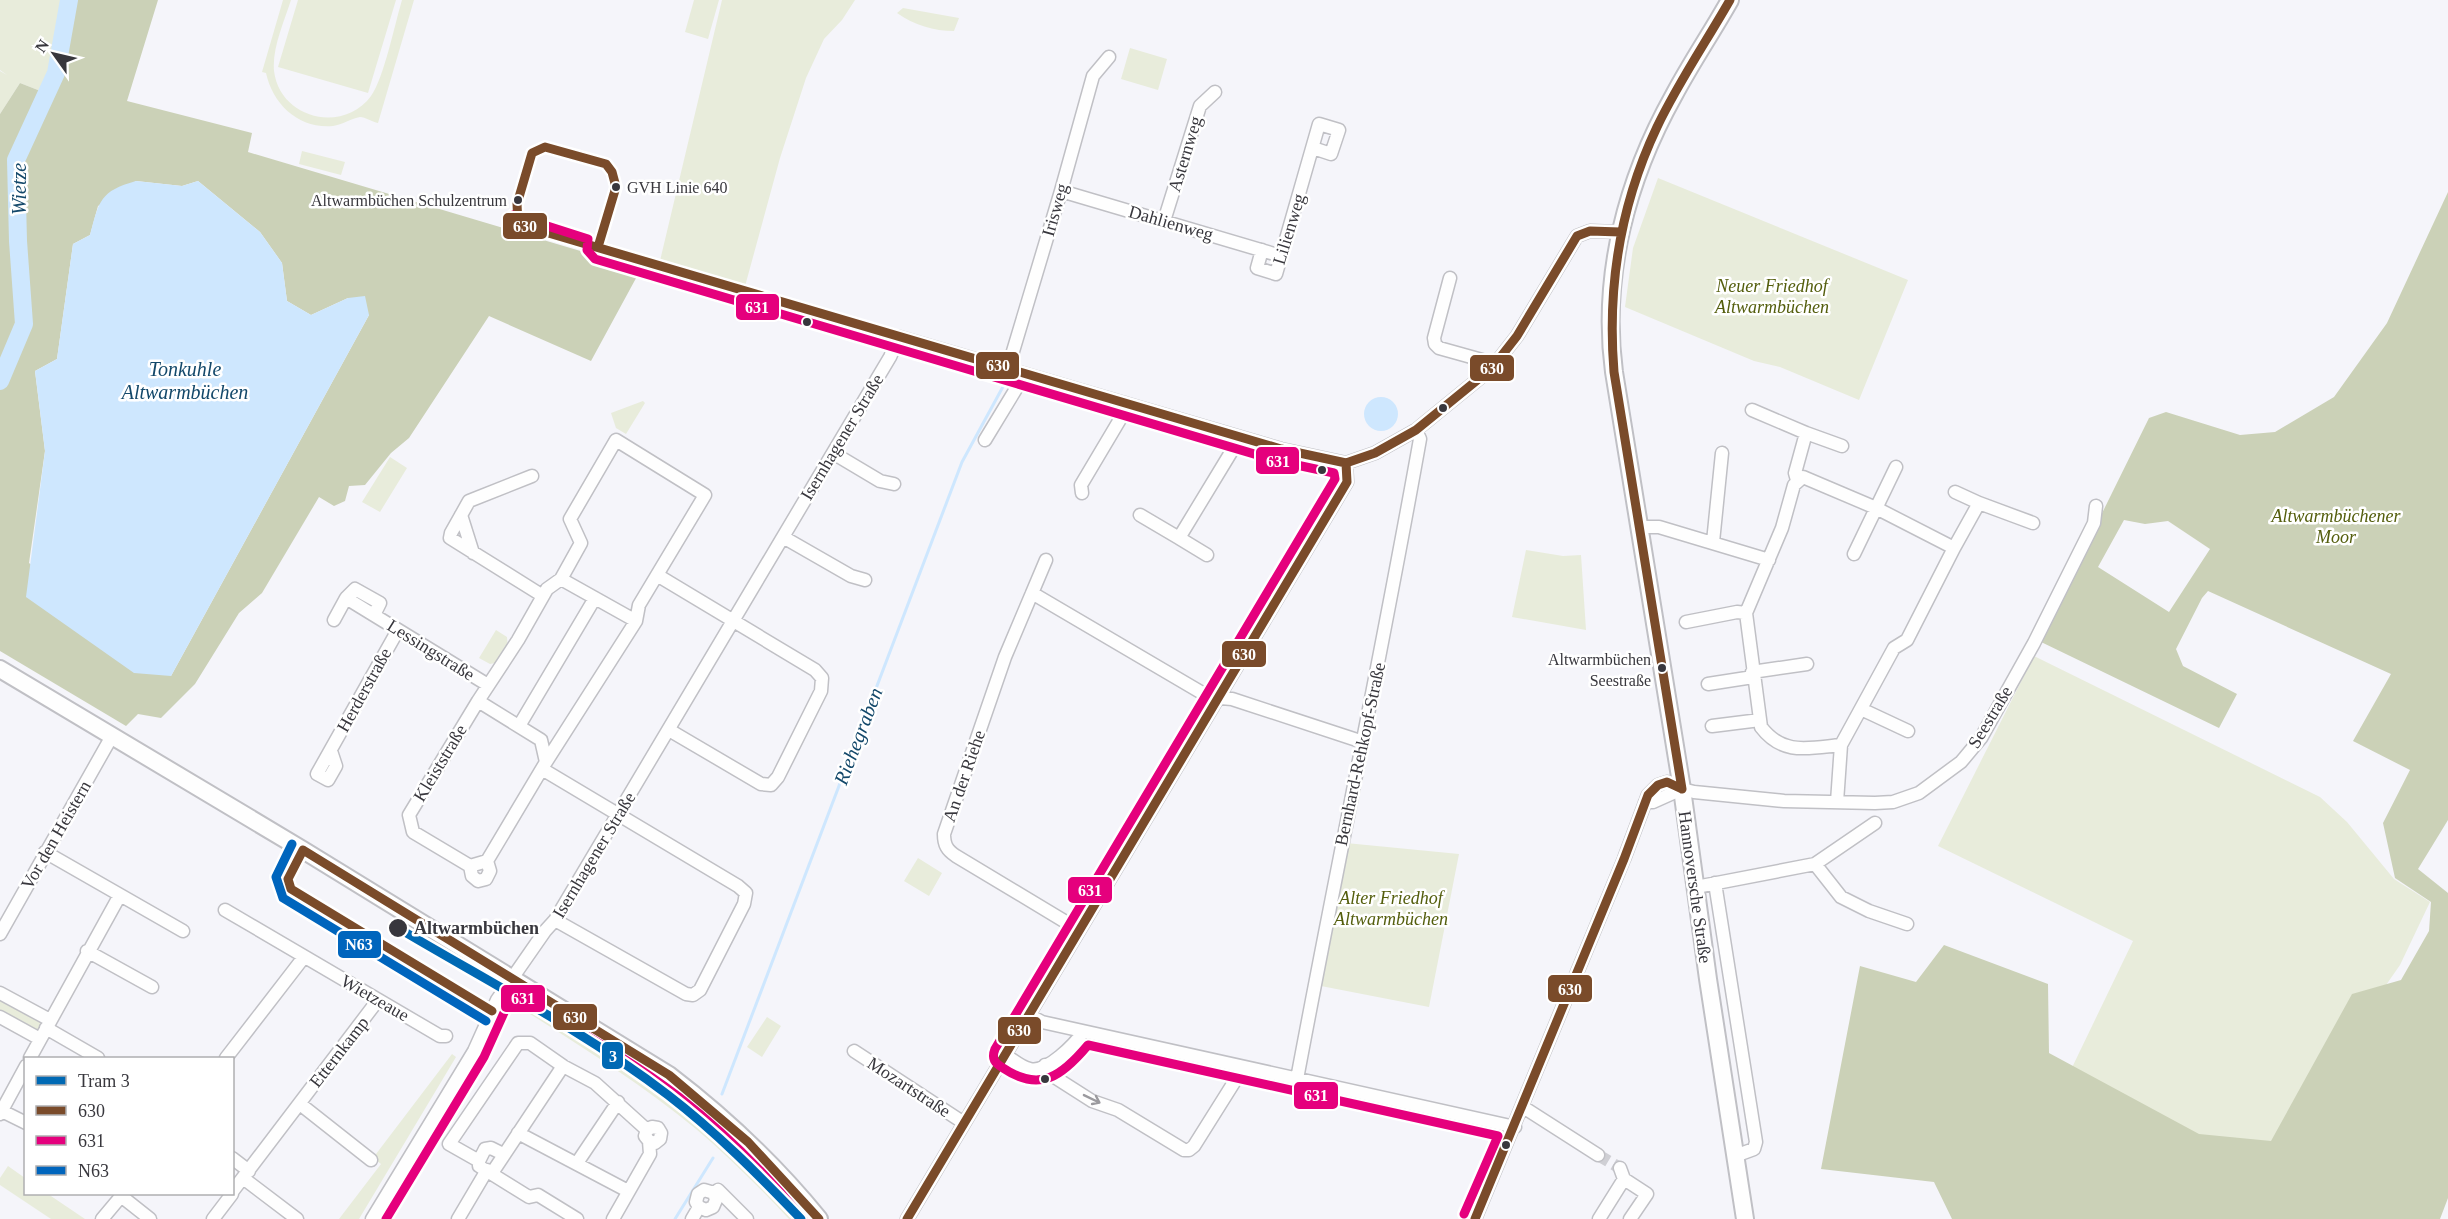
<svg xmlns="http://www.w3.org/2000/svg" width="2448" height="1219" viewBox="0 0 2448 1219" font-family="'Times New Roman',serif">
<rect width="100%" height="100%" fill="#f5f5fa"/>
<path fill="#e8ecdb" d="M0,0H69L48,94L20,83L0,114V71L7,75L0,70Z
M283,0H291C284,22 272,48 274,71C280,119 343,134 371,96C384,78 395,23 402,0H414L378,123C373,122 365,117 360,117C352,118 342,125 333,126C299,129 273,105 266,73L262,72Z
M298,0H396L368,93L278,67Z
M694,0H719L708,39L685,32Z
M722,0H855L842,20L824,39L806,78L780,158L744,290L659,265Z
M903,8L959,18L954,31C934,31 914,25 897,13Z
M1130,48L1167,59L1158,90L1121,79Z
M302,151L345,162L341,175L299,164Z
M1658,178L1908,280L1859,400L1780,367L1754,361L1625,307L1633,248Z
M643,401L645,403L626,434L616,428L611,413Z
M390,457L407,468L380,512L362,502Z
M1526,550L1563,556L1581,555L1586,630L1512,617Z
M496,630L507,637L508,650L500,662L490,664L479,658Z
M2034,656L2320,797L2347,822L2394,879L2430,902L2400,965L2260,1166L2066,1080L2133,941L1938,846Z
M1346,843L1459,854L1429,1007L1321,986Z
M918,858L942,873L929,896L904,881Z
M0,995L48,1021L39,1036L0,1015Z
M535,1000L660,1076L708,1112L813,1219H789C760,1188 729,1157 696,1129C644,1086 587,1050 530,1014Z
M767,1017L781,1026L762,1057L747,1047Z
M452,1054L456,1057L359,1219H339L381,1164L373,1158Z
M8,1166L25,1178L26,1194H48L85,1219H51L0,1185V1178Z"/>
<path fill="#cbd1b7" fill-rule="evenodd" d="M68,0H158L127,101L252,133L248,152L641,269L591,361L489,316L409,438L391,453L365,485L349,486L345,501L334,506L319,497L262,593L239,613L195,684L161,718L138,714L126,726L0,651V114L20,83L48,94ZM136,181L182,186L198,181L260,232L282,263L287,301L311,315L348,298L369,315L171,676L29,563L45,451L35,371L57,359L73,244L90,235L98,206Z
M2448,192V820L2418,869L2448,893V1198L2440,1219H1952L1934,1182L1821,1169L1860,966L1916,982L1944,945L2048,984L2049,1053L2199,1134L2271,1141L2352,994L2401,980L2429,931L2431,902L2395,878L2383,823L2410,770L2353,741L2391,674L2208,591L2202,598L2176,649L2183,666L2237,694L2219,728L2039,641L2149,418L2166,412L2240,435L2275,432L2334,397L2387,323ZM2124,520L2145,524L2168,521L2210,549L2169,612L2098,567Z"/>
<path fill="#cee7fe" d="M136,181L182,186L198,181L260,232L282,263L287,301L311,315L348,298L365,296L369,315L171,676L134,673L26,597L45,451L35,371L57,359L73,244L90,235C99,201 100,191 136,181Z
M1364 414a17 17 0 1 1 34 0a17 17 0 1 1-34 0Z"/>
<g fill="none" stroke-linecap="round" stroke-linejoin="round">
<path stroke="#cee7fe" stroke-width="3" d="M722,1094L962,462L1005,383
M675,1219L713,1158"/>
<path stroke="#cee7fe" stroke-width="18" d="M0,381L24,324L18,241L16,160L56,73L69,0"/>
<path stroke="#cfcfd4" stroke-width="12" stroke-dasharray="12 6" stroke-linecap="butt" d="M1598,1155L1620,1168"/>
<g stroke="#c0c0c5" stroke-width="15">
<path id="minor" d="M1061,191L1281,256
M1164,221L1200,106L1215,92
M1262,250L1257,268L1276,274L1319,124L1339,130L1331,154L1313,148
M1450,278L1434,338L1435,344L1439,348L1482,360L1492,368
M1008,368L1061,191L1093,76L1109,57
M1752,410L1806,433
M985,440L1025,374
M833,453L880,481L894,484
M532,476L469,501L451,533L450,538L543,596
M1797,480L1795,473L1806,433L1842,446
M1082,493L1081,485L1122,416L1125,403
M1979,503L2033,523
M461,515L473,553
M1140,515L1179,538L1233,449L1238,437
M1640,527H1659L1769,560
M783,537L851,576L865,580
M1179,538L1207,555
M1713,542L1722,453
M1954,548L1979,503L1955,492
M1854,554L1896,467
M1046,560L1005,657L944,834C944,845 947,850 956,856L1079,930
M657,575L815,670L822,678L821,691L778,777L771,785L761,784L669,730
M561,579L636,621
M1032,593L1209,697L1232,699L1363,742
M346,598L355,589L380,603L374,615
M334,620L346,598L488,685
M1686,622L1737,612L1746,613
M1752,672L1807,664
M1708,684L1753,677
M478,701L409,815L413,832L470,866L487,861L546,762L636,621L639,605L705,495L616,440L570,519L581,543L561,579L547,589L518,640L478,701L541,740L546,762
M1861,709L1908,731
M519,726L595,598
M1712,726L1760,720
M331,751L336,766L328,780L317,774L398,630
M542,769L738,886L746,893L744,904L700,990L693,995L686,994L555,920
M1645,802H1653L1682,789
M1837,802L1841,745L1894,648L1907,640L1954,548L1876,508L1803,477L1794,485L1782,528L1746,613L1761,727C1783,756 1809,748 1841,745
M45,852L183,931
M1815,864L1841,897L1869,911L1907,924
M470,866L472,876L478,881L486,879L490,871L487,861
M1715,883L1756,1142L1754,1149L1735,1156
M1696,887L1815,864L1875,823
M225,910L440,1036H446
M0,934L112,736
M87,951L152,987
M0,993L50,1020
M1029,1015L1042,1022L1515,1127
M0,1017L40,1039
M46,1028L98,1058
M854,1051L964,1123
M1005,1055C1012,1059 1022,1068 1030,1069C1047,1073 1075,1044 1083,1032
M30,1058L120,895
M226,1058L304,957
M1045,1065L1056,1078L1092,1101L1118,1110L1184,1150H1189L1194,1146L1243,1068
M1297,1079C1337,865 1382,653 1420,439L1416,430
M300,1104L371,1160
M1523,1107L1598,1155
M2,1111L26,1123
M0,1114L26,1066
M518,1133L628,1191
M503,1154L491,1148L485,1149L479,1161V1166L529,1197L538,1195L577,1219
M232,1158L249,1171
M479,1161L449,1144L518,1043H530L563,1066
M577,1163L618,1102
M1620,1168L1624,1179
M492,1173L563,1066L595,1083L647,1130
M243,1178L297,1219
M232,1192L378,1000
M714,1193L718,1190L747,1219
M121,1196L150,1219
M102,1219L123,1194
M213,1219L232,1194
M372,1219L474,1051L497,1000L545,931L555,920L890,357L899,337L1281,449L1346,463L1375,453L1416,430L1492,368L1517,336L1577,236L1590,231L1620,232
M458,1219L487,1170
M613,1219L650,1154L649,1141L645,1136L647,1130L652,1127L658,1128L661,1133L660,1139L655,1143L649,1141
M692,1219L699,1207L696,1202L698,1194L704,1190L714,1193L716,1200L713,1207L706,1210L699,1207
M907,1219L1347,482L1346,463
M1475,1219L1624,859L1648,795L1658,785L1667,782L1682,789L1694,792L1784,801L1875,803L1893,802L1919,793L1961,762L1981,738L2034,643L2094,523L2096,506
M1599,1219L1624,1179L1647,1194L1630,1219"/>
</g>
<g stroke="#c0c0c5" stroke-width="20">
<path id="secondary" d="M1730,0C1712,32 1691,63 1674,95C1627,179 1601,275 1614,372L1682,789L1708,979L1745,1219
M0,669L303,850L669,1075C724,1117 775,1165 819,1219"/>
</g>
<use href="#minor" stroke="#fefefe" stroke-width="12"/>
<use href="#secondary" stroke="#fefefe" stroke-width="16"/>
<g stroke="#fff" stroke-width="14">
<path id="bus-1" d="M598,247L616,187L612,172L606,164L545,147L532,153L517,204L518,224L1281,449L1346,463L1375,453L1416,430L1492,368L1517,336L1577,236L1590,231L1620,232
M1682,789L1614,372C1607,286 1620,205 1657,127C1678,83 1706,42 1730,0
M303,850L669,1075L748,1142L819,1219
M303,850L288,879L291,889L492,1011
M907,1219L1347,482L1346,463
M1475,1219L1624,859L1648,795L1658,785L1667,782L1682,789"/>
</g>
<g stroke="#fff" stroke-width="14">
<path id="bus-2" d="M513,215L588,239L587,250L595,259L1278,461L1334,473L1335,479L995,1049C991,1059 995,1063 1003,1068C1040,1093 1062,1076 1088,1045L1498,1136L1464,1214
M386,1219L484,1057L507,1006L516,994C571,1027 628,1058 679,1097C725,1133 766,1174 803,1219"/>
</g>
<g stroke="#fff" stroke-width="14">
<path id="bus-3" d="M292,844L276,877L283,898L486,1021"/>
</g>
<use href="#bus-1" stroke="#7a4b2a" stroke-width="9"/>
<use href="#bus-2" stroke="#e5007d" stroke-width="9"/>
<use href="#bus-3" stroke="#0065bd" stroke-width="9"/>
<g stroke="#fff" stroke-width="14">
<path id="tram-1" d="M398,928C489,982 584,1031 668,1095C716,1132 759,1175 801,1219"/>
</g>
<use href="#tram-1" stroke="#0069b4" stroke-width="9"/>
</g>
<defs><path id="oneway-shaft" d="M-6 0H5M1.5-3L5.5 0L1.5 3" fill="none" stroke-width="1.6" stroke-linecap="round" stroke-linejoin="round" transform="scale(1.5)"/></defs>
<use stroke="#9b9a9e" href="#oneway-shaft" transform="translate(1092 1099) rotate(26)"/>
<g fill="#38373d" stroke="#fff" stroke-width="2">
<circle cx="616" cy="187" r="5"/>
<circle cx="518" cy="200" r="5"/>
<circle cx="807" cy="322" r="5"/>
<circle cx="1443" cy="408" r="5"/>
<circle cx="1322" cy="470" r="5"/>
<circle cx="1662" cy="668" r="5"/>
<circle cx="398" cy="928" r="10"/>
<circle cx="1045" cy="1079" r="5"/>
<circle cx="1506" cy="1145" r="5"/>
</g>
<g text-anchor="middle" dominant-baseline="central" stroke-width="5" stroke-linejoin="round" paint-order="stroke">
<g font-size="16" fill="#38373d" stroke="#fff" text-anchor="end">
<text x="627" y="187" text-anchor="start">GVH Linie 640</text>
<text x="507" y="200">Altwarmbüchen Schulzentrum</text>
<text x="1651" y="659">Altwarmbüchen<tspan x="1651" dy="21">Seestraße</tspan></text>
</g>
<g font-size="18" fill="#38373d" stroke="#fff">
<text transform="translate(1185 154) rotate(-73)">Asternweg</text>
<text transform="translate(1055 210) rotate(-74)">Irisweg</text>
<text transform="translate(1171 223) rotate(16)">Dahlienweg</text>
<text transform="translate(1289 229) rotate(-73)">Lilienweg</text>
<text transform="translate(842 437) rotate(-59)">Isernhagener Straße</text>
<text transform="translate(431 650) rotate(32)">Lessingstraße</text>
<text transform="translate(364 690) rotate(-61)">Herderstraße</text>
<text transform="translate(1990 717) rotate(-59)">Seestraße</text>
<text transform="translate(1360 754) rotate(-78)">Bernhard-Rehkopf-Straße</text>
<text transform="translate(440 763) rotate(-59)">Kleiststraße</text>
<text transform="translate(964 776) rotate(-71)">An der Riehe</text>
<text transform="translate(56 835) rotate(-60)">Vor den Heistern</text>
<text transform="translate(594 855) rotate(-59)">Isernhagener Straße</text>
<text transform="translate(1695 887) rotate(82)">Hannoversche Straße</text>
<text transform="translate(375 998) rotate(30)">Wietzeaue</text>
<text transform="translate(339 1052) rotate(-52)">Etternkamp</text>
<text transform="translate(909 1087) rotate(33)">Mozartstraße</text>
</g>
<g font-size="18" font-style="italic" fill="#545e0d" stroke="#fff">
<text x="1772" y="286">Neuer Friedhof<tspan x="1772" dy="21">Altwarmbüchen</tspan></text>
<text x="2336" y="516">Altwarmbüchener<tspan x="2336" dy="21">Moor</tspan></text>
<text x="1391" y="898">Alter Friedhof<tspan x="1391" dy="21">Altwarmbüchen</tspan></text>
</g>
<g font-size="18" font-weight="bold" fill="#38373d" stroke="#fff" text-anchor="start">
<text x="414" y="928">Altwarmbüchen</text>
</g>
<g font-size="20" font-style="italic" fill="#13486a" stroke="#fff">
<text transform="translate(19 189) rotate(-90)">Wietze</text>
<text x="185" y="369">Tonkuhle<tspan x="185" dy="23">Altwarmbüchen</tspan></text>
<text transform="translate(858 736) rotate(-69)">Riehegraben</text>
</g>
</g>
<g stroke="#fff" stroke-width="2">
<rect x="502" y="212" width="46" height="28" rx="6" fill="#7a4b2a"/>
<rect x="735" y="293" width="45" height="28" rx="6" fill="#e5007d"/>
<rect x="975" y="351" width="45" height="29" rx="6" fill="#7a4b2a"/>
<rect x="1469" y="354" width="46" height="28" rx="6" fill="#7a4b2a"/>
<rect x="1255" y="446" width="45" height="29" rx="6" fill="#e5007d"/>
<rect x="1221" y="640" width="46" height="28" rx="6" fill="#7a4b2a"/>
<rect x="1067" y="876" width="46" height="28" rx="6" fill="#e5007d"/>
<rect x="337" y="930" width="45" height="29" rx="6" fill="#0065bd"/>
<rect x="1547" y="974" width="46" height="29" rx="6" fill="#7a4b2a"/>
<rect x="500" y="984" width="46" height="29" rx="6" fill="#e5007d"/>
<rect x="552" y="1003" width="46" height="28" rx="6" fill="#7a4b2a"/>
<rect x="997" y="1016" width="45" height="29" rx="6" fill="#7a4b2a"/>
<rect x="601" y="1041" width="23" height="29" rx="6" fill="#0069b4"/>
<rect x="1293" y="1081" width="46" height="29" rx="6" fill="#e5007d"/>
</g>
<g font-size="16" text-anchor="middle" font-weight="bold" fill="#fff">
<text x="525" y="232">630</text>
<text x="757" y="313">631</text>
<text x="998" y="371">630</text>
<text x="1492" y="374">630</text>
<text x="1278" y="467">631</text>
<text x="1244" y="660">630</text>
<text x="1090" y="896">631</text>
<text x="359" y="950">N63</text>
<text x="1570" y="995">630</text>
<text x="523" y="1004">631</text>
<text x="575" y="1023">630</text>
<text x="1019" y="1036">630</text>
<text x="613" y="1062">3</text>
<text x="1316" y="1101">631</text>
</g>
<rect x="24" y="1057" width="210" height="138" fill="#ffffff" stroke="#afafb1" stroke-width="1.5"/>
<rect x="36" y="1076" width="30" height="9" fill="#0069b4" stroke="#afafb1" stroke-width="1.5"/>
<text x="78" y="1087" font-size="18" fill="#38373d">Tram 3</text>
<rect x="36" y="1106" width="30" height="9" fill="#7a4b2a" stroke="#afafb1" stroke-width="1.5"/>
<text x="78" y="1117" font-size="18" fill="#38373d">630</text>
<rect x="36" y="1136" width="30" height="9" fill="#e5007d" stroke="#afafb1" stroke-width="1.5"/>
<text x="78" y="1147" font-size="18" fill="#38373d">631</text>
<rect x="36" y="1166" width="30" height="9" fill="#0065bd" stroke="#afafb1" stroke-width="1.5"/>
<text x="78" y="1177" font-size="18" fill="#38373d">N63</text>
<g transform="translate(54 54) rotate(304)" stroke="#ffffff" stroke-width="4.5" paint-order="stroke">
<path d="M0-4.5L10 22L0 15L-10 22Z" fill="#38373d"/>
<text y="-9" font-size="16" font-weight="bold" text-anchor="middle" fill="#38373d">N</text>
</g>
</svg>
